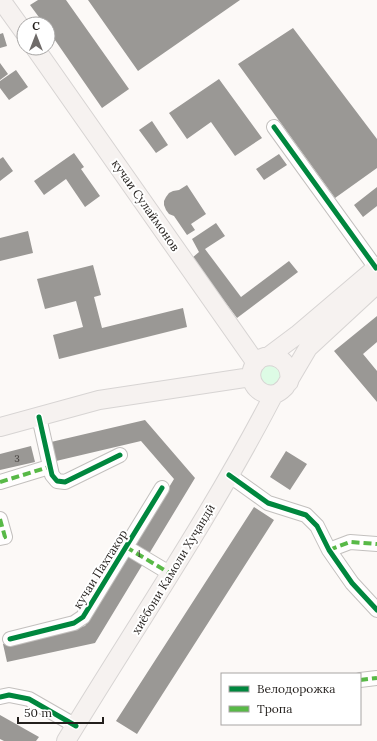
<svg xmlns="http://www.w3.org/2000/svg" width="377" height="741" viewBox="0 0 377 741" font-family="Lora,serif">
<rect width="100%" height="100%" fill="#fcf9f7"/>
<path fill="#ddfbe5" d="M265,364L278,366L281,375C279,382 276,386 268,386L260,380L259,371Z"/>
<path fill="#9a9895" d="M38,0H66L129,89L102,108L48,30V24H44L30,5Z
M88,0H240L138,71Z
M293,28L377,139V168L335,198L238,64Z
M3,33L7,46L0,48V34Z
M0,63L8,74L0,80Z
M16,70L28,87L9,100L0,88V81Z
M219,79L262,138L235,156L211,122L187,139L169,113Z
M152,121L168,145L156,153L139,130Z
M74,153L84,167L81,169L100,196L85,207L66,179L44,195L34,181Z
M279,154L287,165L264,180L256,169Z
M3,157L13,171L0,181V159Z
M187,185L206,214L191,224L195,230L187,235L174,216L169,214L166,210L164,205V201L166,197L169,193L173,191L179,190Z
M377,187V206L363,217L354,205Z
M216,223L225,236L205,249L241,297L289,261L298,272L237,318L192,258L199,252L192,239Z
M28,231L33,253L0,261V238Z
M93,265L101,295L94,297L102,328L183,308L187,327L59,359L53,335L83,327L76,301L45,309L37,279Z
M377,316V342L363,354L377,371V402L334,351Z
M145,420L195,478L95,643L7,662L3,644L85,626L174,479L141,441L56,461L51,442Z
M31,446L35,462L0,470V454Z
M286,451L307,464L290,490L270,477Z
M254,507L274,520L137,734L116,721Z
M0,715L39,737L36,741H4L0,739Z"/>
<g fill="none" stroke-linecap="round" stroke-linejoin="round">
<g stroke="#c3c0be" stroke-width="16">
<path id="minor" d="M274,127L376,268
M39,417L52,475L57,481L65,482L120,455
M229,475L268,503L306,515L317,526L329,550L352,583L377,610
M0,482L49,467
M0,519L5,537L0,538
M126,547L171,574
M329,550L350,542L377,544
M10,639L74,623L83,617L162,488
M360,680L377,678
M0,697L9,695L29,699L76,726"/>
</g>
<g stroke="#d7d4d3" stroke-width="20">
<path id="major" d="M1,0L24,32
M35,48L256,363
M269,356L297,335L377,267
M289,382C294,354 258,347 252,370C248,384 261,397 275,394C279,393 282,390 285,387L308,348L377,284
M0,427L99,400L251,377
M66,741C136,626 212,514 274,394"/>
</g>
<use href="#minor" stroke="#fffefe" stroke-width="14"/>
<use href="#major" stroke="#f6f2f0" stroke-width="18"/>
<path stroke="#58b947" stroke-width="4" stroke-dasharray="8 4" stroke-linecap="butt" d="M0,482L49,467
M0,519L5,537L0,538
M126,547L171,574
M329,550L350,542L377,544
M360,680L377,678"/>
<g stroke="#fff" stroke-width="8">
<path id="cycleway" d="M274,127L376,268
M39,417L52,475L57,481L65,482L120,455
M229,475L268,503L306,515L317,526L329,550L352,583L377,610
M10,639L74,623L83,617L162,488
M0,697L9,695L29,699L76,726"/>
</g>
<use href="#cycleway" stroke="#00873e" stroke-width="5"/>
</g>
<g text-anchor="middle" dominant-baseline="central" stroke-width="4" stroke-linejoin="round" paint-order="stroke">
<g font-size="10" fill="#413d3a">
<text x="17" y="458">3</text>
<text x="139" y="553">1</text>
</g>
<g font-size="12" fill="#231f1c" stroke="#fff">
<text transform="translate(146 205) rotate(55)">кучаи Сулаймонов</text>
<text transform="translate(100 569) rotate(-58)">кучаи Пахтакор</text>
<text transform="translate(173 569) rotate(-59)">хиёбони Камоли Хуҷандӣ</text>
</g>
</g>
<rect x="221" y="673" width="140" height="52" fill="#ffffff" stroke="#a7a5a4"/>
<rect x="229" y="686" width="20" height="6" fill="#00873e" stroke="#a7a5a4"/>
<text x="257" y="693" font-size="12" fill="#231f1c">Велодорожка</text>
<rect x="229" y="706" width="20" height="6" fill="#58b947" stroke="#a7a5a4"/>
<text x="257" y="713" font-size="12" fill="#231f1c">Тропа</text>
<g transform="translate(36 36)"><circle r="19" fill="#ffffff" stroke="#a7a5a4"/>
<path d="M0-3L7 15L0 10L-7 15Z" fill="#6f6b69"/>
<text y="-6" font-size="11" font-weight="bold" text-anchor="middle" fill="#231f1c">С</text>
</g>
<path d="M18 717v6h85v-6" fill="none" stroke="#231f1c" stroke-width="2"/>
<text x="24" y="717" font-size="12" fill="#231f1c" stroke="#ffffff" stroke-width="3" paint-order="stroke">50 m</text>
</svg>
